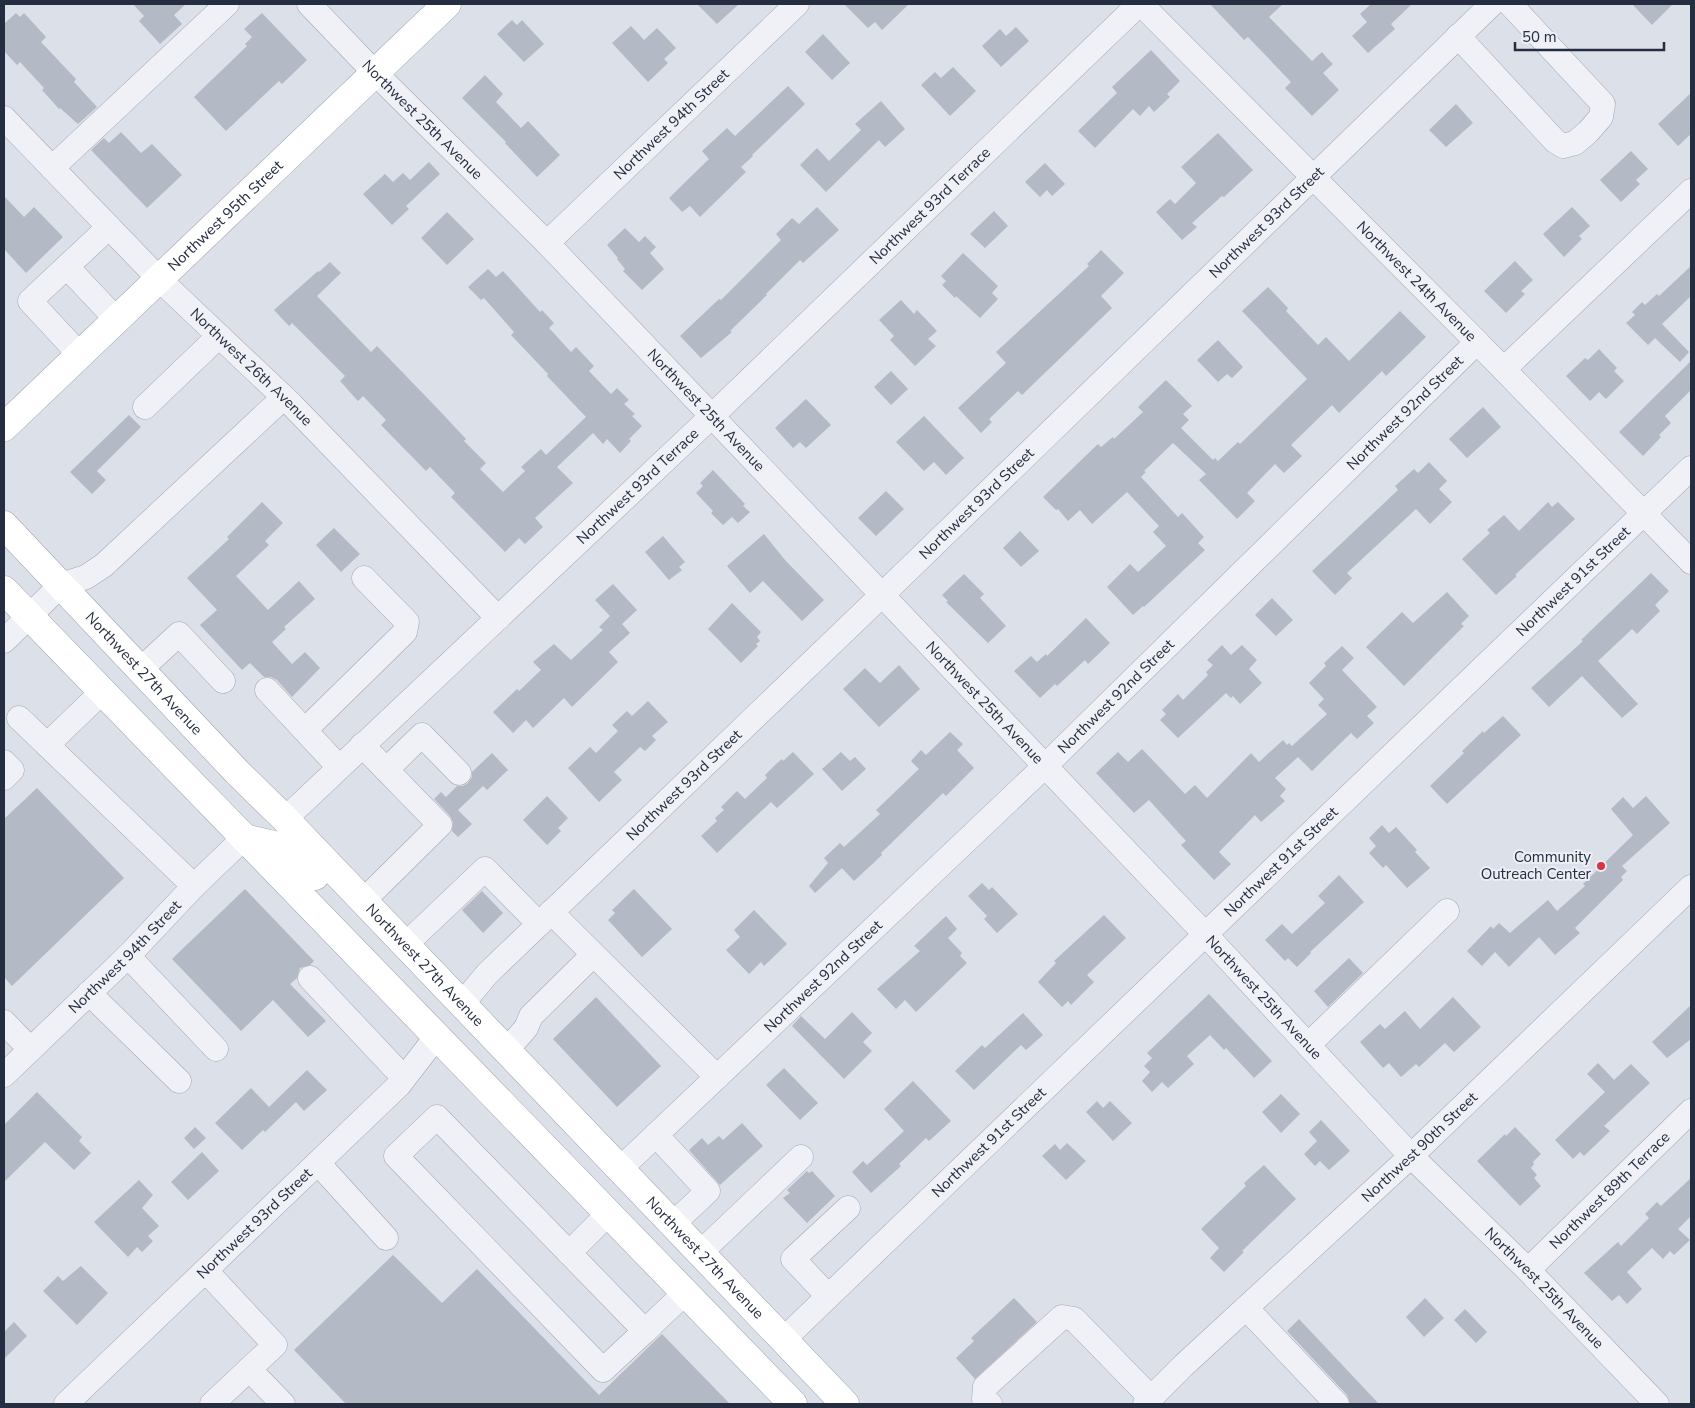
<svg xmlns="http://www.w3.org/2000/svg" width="1695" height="1408" viewBox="0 0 1695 1408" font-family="'Nunito Sans',sans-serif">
<rect width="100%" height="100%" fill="#dce0e8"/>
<path fill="#b3b9c5" d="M133,4H186L174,15L182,24L160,44L139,21L144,16Z
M697,4H739L717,24Z
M844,4H909L882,30L875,22L868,28Z
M1210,4H1283L1269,17L1312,61L1322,52L1327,58L1333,64L1323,73L1339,90L1312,116L1285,88L1291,82L1248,37L1244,40Z
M1371,4H1412L1391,24L1395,29L1368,53L1352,36L1367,22L1360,14Z
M1632,4H1673L1652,25Z
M16,13L20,17L24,13L46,37L41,42L76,79L74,82L97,107L78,124L60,108L59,109L42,90L44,88L20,62L17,65L4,51V24Z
M262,13L307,60L282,84L279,81L226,131L194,97L247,46L245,44L252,37L244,29Z
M512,20L517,25L522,20L544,44L524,62L497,34Z
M631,26L644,40L657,28L676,48L664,59L668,63L648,82L612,43Z
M1016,27L1029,41L1001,67L982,46L1000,29L1006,36Z
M823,34L850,63L832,80L805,52Z
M1151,50L1180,81L1167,94L1170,97L1154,112L1149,106L1140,116L1133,109L1095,148L1078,131L1117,93L1112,87Z
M953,67L976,91L950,116L921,85L935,72L941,78Z
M485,75L503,94L496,102L521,128L528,121L560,155L537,177L505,143L506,142L462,98Z
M788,86L805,104L752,155L753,156L741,167L746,172L700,217L690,206L682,212L669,198L709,159L702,151L727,128L735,136Z
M1691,93V134L1678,146L1658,124Z
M881,101L905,129L885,147L879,140L826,192L800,165L817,148L829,161L861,130L855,124Z
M1456,104L1473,123L1446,147L1429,130Z
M121,132L141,153L152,144L182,175L147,208L91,150L104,138L109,143Z
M1218,133L1253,170L1224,197L1222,196L1192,223L1197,227L1182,240L1156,212L1170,199L1175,204L1196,183L1181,167Z
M1631,151L1648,169L1636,180L1640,184L1621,202L1600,180Z
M429,162L440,174L406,206L409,209L392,225L363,194L385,174L393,182L403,173L410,180Z
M1045,163L1065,184L1052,196L1047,190L1040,197L1025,182Z
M4,196L24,217L34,207L63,237L26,273L4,249Z
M817,207L839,230L803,263L800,260L766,294L767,295L730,331L732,332L701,358L680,336L719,299L721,300L781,240L776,234L792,218L799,224Z
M1572,207L1590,226L1579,236L1582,239L1564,257L1543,234Z
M994,211L1008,226L985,248L970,234Z
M447,212L474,239L447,265L421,238Z
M625,228L639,242L645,236L656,247L650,253L664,269L642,290L623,271L625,269L617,259L618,258L607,245Z
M1101,250L1124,273L1101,296L1112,308L1022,395L1018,391L989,419L992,422L981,433L958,408L1006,363L996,352L1089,266L1087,264Z
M963,253L998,286L992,293L998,299L980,318L956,296L955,298L942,285L946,281L941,276Z
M1515,261L1533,280L1521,291L1525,294L1506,313L1484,291Z
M330,262L341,273L317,296L371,352L377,346L437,408L466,439L464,441L486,463L480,469L503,492L525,471L521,467L541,449L546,455L586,417L547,376L548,374L511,335L514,332L484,298L481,300L468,287L488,269L496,277L503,271L540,312L542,310L554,323L549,328L571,352L576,347L594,366L589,371L611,394L617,388L629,400L624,404L635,414L632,416L642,426L629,439L631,441L620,453L607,439L603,444L593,433L557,467L573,483L535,518L543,527L525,544L519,538L505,552L451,497L455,493L430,467L426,471L381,425L386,420L363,396L358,401L340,381L345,376L292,323L289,326L274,310L318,271L319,272Z
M1691,266V296L1662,324L1689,352L1680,362L1655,338L1648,345L1626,323L1635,315L1632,312L1642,302L1645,305L1657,294L1659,296Z
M1268,287L1288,308L1286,311L1318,345L1326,337L1349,361L1400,311L1426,337L1386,376L1382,371L1339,413L1332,405L1291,445L1302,456L1284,473L1275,464L1247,493L1255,501L1237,519L1199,480L1206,474L1173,443L1144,471L1146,472L1141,477L1178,517L1182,513L1204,537L1198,543L1205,550L1144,607L1143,606L1133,615L1107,587L1130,564L1138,572L1166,546L1153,532L1159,526L1127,492L1092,524L1080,510L1068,521L1058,509L1056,510L1043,497L1098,444L1101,447L1113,437L1114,439L1143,412L1138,407L1166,380L1192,406L1183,414L1189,420L1181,428L1213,460L1215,458L1218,461L1238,442L1240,444L1307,379L1242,311Z
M901,300L914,314L917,310L937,331L928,339L936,346L915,366L890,340L894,336L879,320Z
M1218,340L1243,367L1232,378L1227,374L1218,382L1197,360Z
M1599,349L1617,368L1614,371L1624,381L1606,399L1599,392L1590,401L1566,376L1585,358L1588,360Z
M1691,361V390L1665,416L1671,423L1659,435L1661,437L1643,456L1619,432Z
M891,371L908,389L891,405L874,387Z
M806,399L831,425L806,448L800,442L793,448L775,428Z
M1483,407L1501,427L1467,458L1449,439Z
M129,415L141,427L97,471L106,480L92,494L70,472Z
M924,416L964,458L946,475L934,462L924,471L896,442Z
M1429,462L1447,481L1439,489L1452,502L1430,524L1416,509L1347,573L1352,578L1335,595L1312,571L1398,490L1395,486L1414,469L1418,473Z
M713,470L745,504L743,506L750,512L738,523L732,517L723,525L711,513L713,511L696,493L703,486L700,483Z
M886,491L904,509L876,536L858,518Z
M262,502L283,523L265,541L269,545L236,576L268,610L299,581L315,599L284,627L286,629L272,642L292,664L305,652L320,668L292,697L277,680L271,677H264L250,663L242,670L200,625L217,610L187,578L229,539L227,537Z
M1548,502L1552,507L1558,502L1575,519L1515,575L1517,576L1496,595L1462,559L1490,533L1487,530L1504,515L1519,531Z
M334,528L360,554L341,572L316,545Z
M1020,531L1039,551L1021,567L1003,548Z
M764,534L785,560L824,600L802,621L763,581L750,593L727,566Z
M663,536L685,562L679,567L682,570L669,580L645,552Z
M1651,573L1669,591L1655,605L1660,611L1637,634L1632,629L1598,661L1638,704L1622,718L1582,676L1549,707L1531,688L1583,641L1581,640Z
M964,574L984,594L980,598L1006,626L988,643L946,602L948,601L942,595Z
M613,584L637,610L622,624L630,633L609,652L618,662L572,707L564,698L533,728L526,720L513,733L493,712L517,689L519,691L541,670L533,662L554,644L571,660L603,630L599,627L610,616L595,600Z
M1447,592L1469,616L1461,624L1464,626L1404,686L1366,647L1402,612L1413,623Z
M1272,598L1293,620L1276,636L1255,615Z
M732,603L761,632L757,637L760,641L756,644L758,646L741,663L708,629Z
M1086,618L1110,643L1088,664L1085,660L1057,686L1055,684L1040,698L1014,671L1031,656L1037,662L1046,654L1047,656Z
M1222,645L1231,655L1242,645L1257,660L1249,669L1262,683L1240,704L1233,696L1231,698L1226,693L1178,738L1160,720L1166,714L1162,710L1178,694L1183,700L1208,675L1206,672L1213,665L1207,660Z
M1342,646L1354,658L1342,670L1377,707L1367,716L1374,723L1357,739L1351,733L1312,771L1298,757L1275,778L1286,789L1280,796L1285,801L1261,822L1255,815L1219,852L1231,864L1214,880L1181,845L1186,841L1149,800L1134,813L1096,773L1118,752L1128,762L1142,749L1185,794L1195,785L1207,798L1251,753L1259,762L1283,740L1287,745L1289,743L1292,746L1327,714L1318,705L1324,699L1309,683L1326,666L1324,663Z
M899,665L920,689L879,727L843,689L865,668L880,683Z
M648,701L668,722L652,736L656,740L645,751L640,747L614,772L622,780L599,802L568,768L590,747L596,753L618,731L612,725L627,711L632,716Z
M1503,716L1521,735L1447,804L1430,786L1464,753L1462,751L1483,731L1484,733Z
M950,732L963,744L957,750L974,768L946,796L943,793L881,853L882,855L854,881L842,868L815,893L809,886L828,863L824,858L840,843L844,847L880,814L876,810L919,769L911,761L921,750L926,755Z
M793,752L814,774L777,808L771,802L717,853L701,836L717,821L715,818L724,810L721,807L737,791L745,799L767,778L765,775L776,764L782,759L783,761Z
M841,752L850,761L855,757L866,769L842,791L822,769Z
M492,753L508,770L487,790L483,786L458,810L472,824L458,837L452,831L453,822L450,816L434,799L441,792L446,797L457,786H463L468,783L472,777V772Z
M37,788L124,878L12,986L4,977V819Z
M547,796L568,818L558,828L561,831L547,845L523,820Z
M1646,796L1670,823L1622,866L1627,871L1621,877L1623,880L1575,928L1580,933L1555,955L1539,937L1509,967L1495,952L1482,966L1467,951L1491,926L1493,929L1499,923L1510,933L1548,900L1557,911L1585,886L1583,884L1633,835L1611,809L1623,797L1633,808Z
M1382,825L1389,833L1396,827L1417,850L1415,852L1430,868L1407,888L1386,865L1383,868L1369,853L1376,846L1369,838Z
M1339,875L1364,902L1310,952L1311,953L1297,967L1288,958L1285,961L1265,940L1282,924L1292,934L1325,903L1318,896Z
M982,883L989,890L992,887L1018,914L997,933L984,919L987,916L968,896Z
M245,889L314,961L310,965L300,968L297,978L290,984L326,1021L308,1037L273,1000L241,1031L172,959Z
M634,889L672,929L642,957L608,920L615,913L612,910Z
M482,891L503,913L483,933L462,910Z
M754,910L787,944L764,966L761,962L749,974L726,950L740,937L734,930Z
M1104,915L1126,938L1087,975L1094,982L1071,1005L1068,1001L1062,1007L1038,982L1056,963L1054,961Z
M946,916L957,929L948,938L962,953L960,956L967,963L916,1012L905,1000L896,1009L877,989L920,951L914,946Z
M1349,958L1363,973L1328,1007L1314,991Z
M1209,994L1272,1061L1254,1078L1226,1048L1224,1050L1210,1035L1187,1056L1194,1064L1168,1088L1162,1082L1152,1092L1142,1081L1150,1072L1144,1066L1152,1058L1147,1053Z
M596,997L661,1066L617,1107L553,1039Z
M1453,997L1481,1027L1454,1052L1445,1043L1419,1067L1416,1064L1401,1077L1389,1063L1383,1068L1360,1042L1380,1024L1385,1029L1405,1011L1420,1029Z
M1691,1005V1039L1667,1058L1652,1042Z
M852,1012L872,1033L863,1042L872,1051L844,1079L792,1026L801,1016L825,1039Z
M1023,1013L1043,1035L1026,1050L1021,1045L974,1090L955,1071L982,1045L985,1048Z
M1598,1063L1614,1080L1631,1064L1650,1083L1604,1126L1610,1131L1584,1156L1580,1152L1573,1159L1555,1140L1605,1092L1587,1074Z
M784,1068L818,1103L800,1120L766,1085Z
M307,1070L327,1090L304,1111L296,1102L265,1132L263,1130L242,1150L215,1123L251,1088L269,1107Z
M913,1081L951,1121L929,1141L926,1138L899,1164L901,1166L871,1193L852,1172L863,1161L867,1165L904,1131L884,1109Z
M37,1092L82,1137L79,1141L91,1153L74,1170L45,1142L4,1182V1125Z
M1281,1094L1300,1114L1281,1133L1262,1112Z
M1097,1101L1103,1108L1110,1101L1132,1123L1113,1141L1086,1112Z
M1321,1120L1350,1151L1329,1170L1320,1161L1315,1166L1304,1154L1317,1141L1309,1132Z
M742,1123L763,1146L720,1185L689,1150L702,1138L708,1145L719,1136L723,1140Z
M195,1127L206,1138L194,1149L184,1138Z
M1515,1127L1541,1154L1533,1162L1534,1164L1531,1168L1537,1175L1534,1178L1541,1186L1520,1206L1477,1161L1505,1134L1506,1136Z
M1067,1143L1086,1161L1066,1180L1042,1156L1055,1144L1060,1150Z
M202,1152L219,1171L188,1200L171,1182Z
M1264,1165L1296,1199L1242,1251L1244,1252L1224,1272L1210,1258L1219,1248L1201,1229L1246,1186L1244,1183Z
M807,1171L809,1173L812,1171L835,1196L807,1223L783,1198L790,1193L787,1190Z
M1691,1178V1216L1678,1229L1690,1240L1674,1255L1670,1251L1663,1259L1652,1248L1627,1272L1642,1289L1627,1304L1619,1295L1612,1301L1584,1273L1618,1242L1621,1246L1649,1218L1645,1214L1657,1202L1661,1206Z
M139,1180L153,1195L142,1208L159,1226L148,1236L153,1241L142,1252L137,1247L128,1257L94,1222Z
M393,1255L442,1303L477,1269L599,1395L662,1334L730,1404H346L294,1350Z
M81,1266L108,1293L77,1325L43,1291L58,1276L63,1281Z
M1014,1298L1037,1322L975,1379L956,1358L974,1341L971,1338Z
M1425,1298L1444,1318L1424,1337L1406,1317Z
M1465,1309L1487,1332L1476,1343L1454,1320Z
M1299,1319L1379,1404H1350L1347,1395L1287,1331Z
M14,1322L27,1336L4,1359V1332Z"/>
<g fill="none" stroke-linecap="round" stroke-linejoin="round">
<g stroke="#a1a7b2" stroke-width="25">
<g id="minor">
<path id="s1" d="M309,4L375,73L547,243L1206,935L1411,1156L1528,1270L1657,1404"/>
<path id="s2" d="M1141,4L1477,342L1691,562"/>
<path d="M1458,36L1555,141L1563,146L1575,143L1588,132L1601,117L1603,104L1510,4"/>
<path id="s3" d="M4,118L160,280L292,405L498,618"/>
<path d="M52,168L227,4"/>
<path id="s4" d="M547,243L797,4"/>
<path d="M67,267L117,320"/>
<path d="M80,355L30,301L109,227"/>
<path d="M1504,369L1691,191"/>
<path d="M145,407L219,336"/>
<path d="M4,641L61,585L86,577L104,565L284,397"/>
<path d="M141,669L179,634L223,681"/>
<path d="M267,690L339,767"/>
<path d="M19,718L194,886"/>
<path d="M305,730L405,632L407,622L364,578"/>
<path d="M47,745L102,692"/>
<path d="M362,745L440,825L363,901"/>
<path d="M4,762L12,770L4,778"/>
<path d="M386,770L422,735L459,773"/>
<path id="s5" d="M285,819L712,416L1139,4"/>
<path d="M551,912L717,1077"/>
<path d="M405,945L485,869L539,924"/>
<path d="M128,956L216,1049"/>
<path d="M310,978L404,1078"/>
<path d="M89,993L179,1081"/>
<path id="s6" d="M462,1004L487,974L882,595L1492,4"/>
<path d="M4,1022L30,1049"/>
<path d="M1308,1045L1447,911"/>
<path d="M506,1051L526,1028L531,1016L593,955"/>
<path id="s7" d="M4,1075L128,956L194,886L244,838"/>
<path d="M437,1117L645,1331L603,1370L396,1156Z"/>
<path d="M656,1135L708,1191L673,1224"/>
<path d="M318,1163L386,1238"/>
<path id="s8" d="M620,1169L1045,766L1477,342"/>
<path d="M569,1253L609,1213"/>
<path d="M700,1253L801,1157"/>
<path id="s9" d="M1528,1270L1691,1111"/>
<path d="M206,1271L275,1345L212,1404"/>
<path d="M828,1296L793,1259L848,1208"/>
<path d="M1246,1308L1337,1404"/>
<path d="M645,1331L686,1292"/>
<path id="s10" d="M784,1339L1691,468"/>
<path d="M249,1369L283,1404"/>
<path id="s11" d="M66,1404L399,1085L437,1036"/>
<path d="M990,1404L984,1399L985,1387L1062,1317L1074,1319L1151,1398"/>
<path id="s12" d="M1145,1404L1184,1365L1411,1156L1691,887"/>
</g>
</g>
<g stroke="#9ba3b5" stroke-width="29">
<g id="major">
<path id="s13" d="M4,427L447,4"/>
<path id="s14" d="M4,525L237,772L285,819L845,1404"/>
<path d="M4,590L793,1404"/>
<path d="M244,838L278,846L293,852L315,876"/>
</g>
</g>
<use href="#minor" stroke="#eff1f6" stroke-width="24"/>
<use href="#major" stroke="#fff" stroke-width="28"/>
</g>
<circle fill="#da3441" stroke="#eceff6" stroke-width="2" cx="1601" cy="866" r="5"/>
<g text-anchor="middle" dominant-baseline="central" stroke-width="4" stroke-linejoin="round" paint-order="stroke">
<g font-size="15" fill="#252d40" stroke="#eceff6">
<text stroke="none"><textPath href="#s1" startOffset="162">Northwest 25th Avenue</textPath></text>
<text stroke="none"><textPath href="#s4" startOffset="172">Northwest 94th Street</textPath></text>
<text stroke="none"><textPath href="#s5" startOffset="890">Northwest 93rd Terrace</textPath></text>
<text stroke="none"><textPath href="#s13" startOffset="306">Northwest 95th Street</textPath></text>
<text stroke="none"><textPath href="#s6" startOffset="1122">Northwest 93rd Street</textPath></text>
<text stroke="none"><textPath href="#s2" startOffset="391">Northwest 24th Avenue</textPath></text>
<text stroke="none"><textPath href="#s3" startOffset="351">Northwest 26th Avenue</textPath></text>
<text stroke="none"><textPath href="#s1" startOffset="568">Northwest 25th Avenue</textPath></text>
<text stroke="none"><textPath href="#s8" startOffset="1090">Northwest 92nd Street</textPath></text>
<text stroke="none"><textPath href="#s5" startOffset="485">Northwest 93rd Terrace</textPath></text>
<text stroke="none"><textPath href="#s6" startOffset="718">Northwest 93rd Street</textPath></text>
<text stroke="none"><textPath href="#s10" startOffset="1094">Northwest 91st Street</textPath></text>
<text stroke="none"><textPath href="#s14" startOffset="204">Northwest 27th Avenue</textPath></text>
<text stroke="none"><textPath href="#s8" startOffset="685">Northwest 92nd Street</textPath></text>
<text stroke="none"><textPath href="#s1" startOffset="972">Northwest 25th Avenue</textPath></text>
<text stroke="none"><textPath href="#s6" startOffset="312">Northwest 93rd Street</textPath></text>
<text stroke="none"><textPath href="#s10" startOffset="689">Northwest 91st Street</textPath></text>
<text stroke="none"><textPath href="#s7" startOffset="169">Northwest 94th Street</textPath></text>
<text stroke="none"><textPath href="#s14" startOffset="609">Northwest 27th Avenue</textPath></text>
<text stroke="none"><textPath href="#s8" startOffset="280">Northwest 92nd Street</textPath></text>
<text stroke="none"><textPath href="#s1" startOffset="1378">Northwest 25th Avenue</textPath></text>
<text stroke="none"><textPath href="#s10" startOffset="284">Northwest 91st Street</textPath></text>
<text stroke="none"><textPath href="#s12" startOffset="376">Northwest 90th Street</textPath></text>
<text stroke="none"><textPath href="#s9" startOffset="114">Northwest 89th Terrace</textPath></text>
<text stroke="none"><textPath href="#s11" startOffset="261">Northwest 93rd Street</textPath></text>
<text stroke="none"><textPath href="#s14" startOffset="1014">Northwest 27th Avenue</textPath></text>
<text stroke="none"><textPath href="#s1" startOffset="1782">Northwest 25th Avenue</textPath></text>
</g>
<g font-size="15" fill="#252d40" stroke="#eceff6" text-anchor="end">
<text x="1591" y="857">Community<tspan x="1591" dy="17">Outreach Center</tspan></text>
</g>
</g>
<rect width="1695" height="1408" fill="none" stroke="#252d40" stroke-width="10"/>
<path d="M1515 42v8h149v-8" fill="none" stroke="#252d40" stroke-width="2.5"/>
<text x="1522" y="42" font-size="15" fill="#252d40" stroke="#eceff6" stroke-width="4" paint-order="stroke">50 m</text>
</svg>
